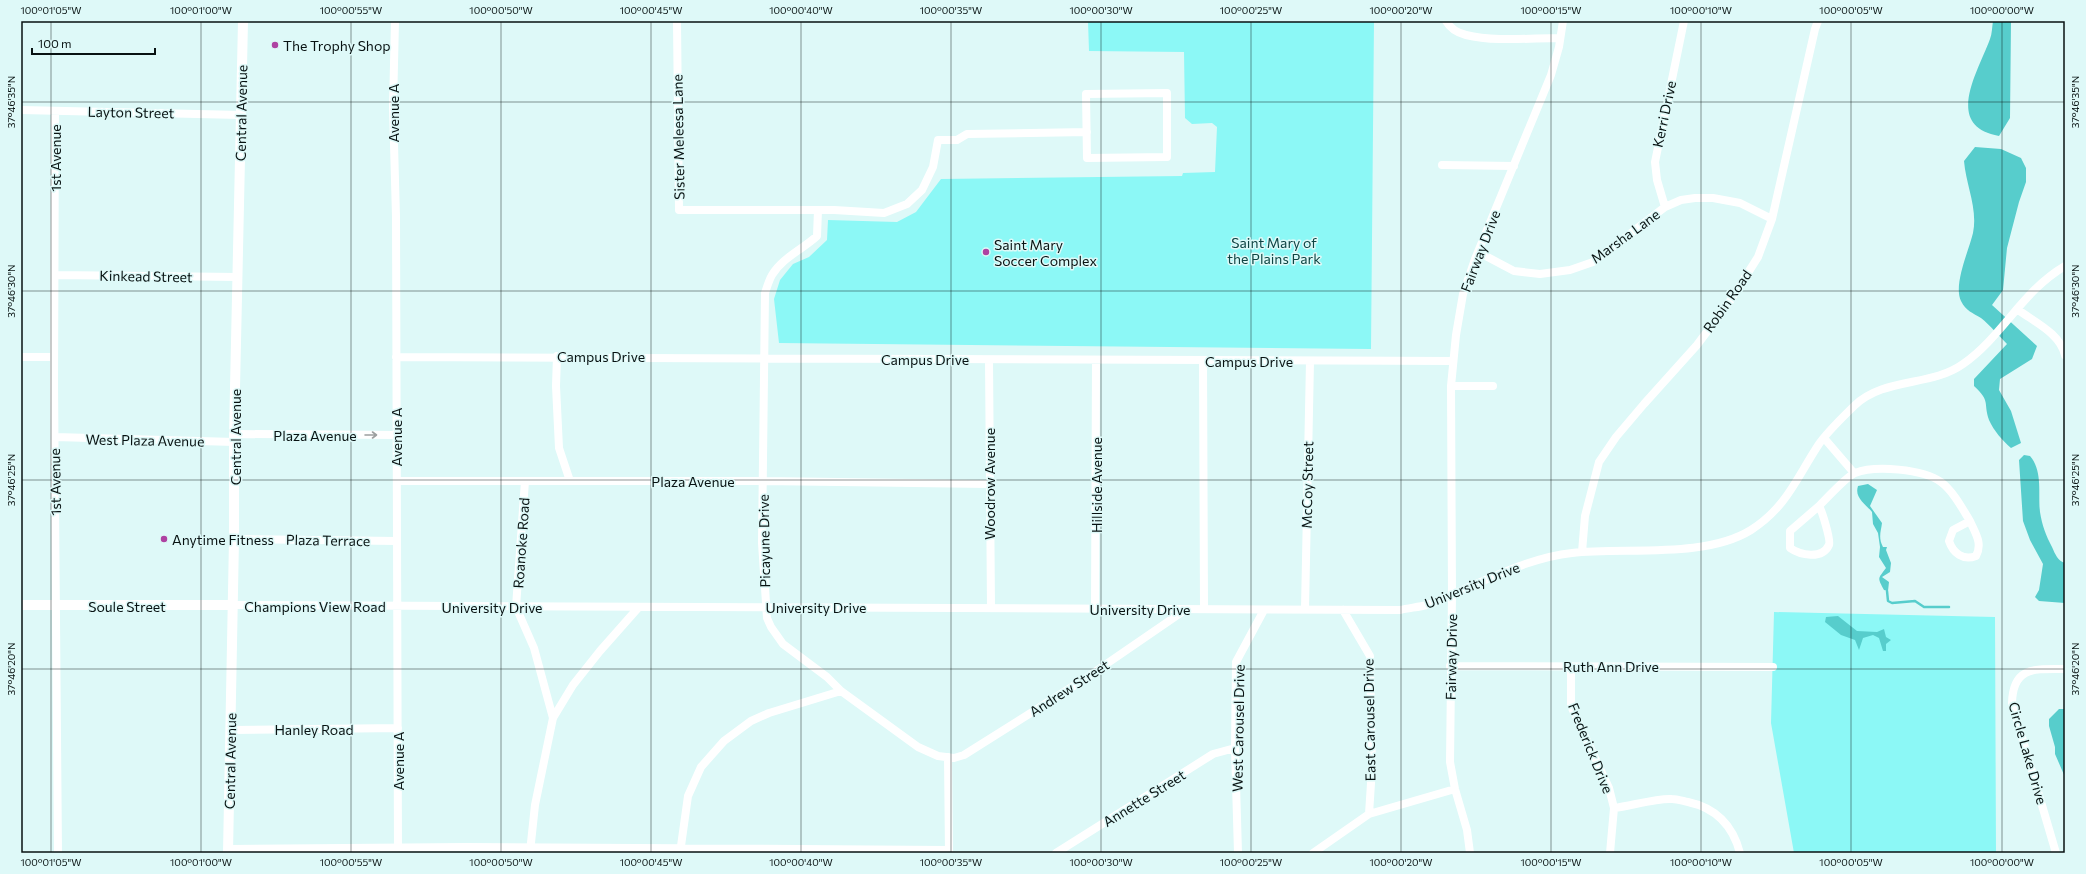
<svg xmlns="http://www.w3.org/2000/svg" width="2086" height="874" viewBox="0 0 2086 874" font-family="Commissioner,sans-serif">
<rect width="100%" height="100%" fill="#def9f8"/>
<path fill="#8cf8f6" d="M1088,21H1374L1371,349L779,343L774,299L780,280L793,264L809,257L827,240L828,220L897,222L916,212L941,179L1182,176L1183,173L1215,172L1217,127L1212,123L1192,124L1185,118L1184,52L1089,51Z
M1774,612L1995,617L1996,853H1794L1771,723Z"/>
<path fill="#57cdcc" d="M1993,21H2011L2010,118L1999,136C1943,126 1978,72 1990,39C1992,34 1992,27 1993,21Z
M1975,147L2001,149L2021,158L2026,168V182L2019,202L2007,248L2003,290L1992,305L2037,346L2032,359L2000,379L1999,390L2011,411L2021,443L2011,448C2002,440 1994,431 1989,420C1983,402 1991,402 1974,386V379L2007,344C1999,336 1990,325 1981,318C1973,313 1966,311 1961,301C1953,285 1969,250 1973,233C1978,209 1966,185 1964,161Z
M2024,455L2030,456C2043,471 2038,494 2040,512C2042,525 2046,536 2052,547C2055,554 2058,561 2065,563V603L2039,601L2035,597L2039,590L2043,564L2030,540L2023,521L2019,460Z
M1868,484L1877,490L1870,506L1882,523C1881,531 1878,538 1883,547H1887L1886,550L1891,563L1890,572L1882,577L1889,582L1888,591L1884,590C1877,577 1878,579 1886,568L1879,557L1880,547L1878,533L1873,524L1872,512C1866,504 1854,498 1858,486Z
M1838,616L1857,631L1877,632L1884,629L1886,637L1891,640L1886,644V651H1883L1879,638L1873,635L1863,638L1859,650L1855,640L1841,635L1825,622L1826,617Z
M2059,709H2065V777L2055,754V747L2049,726V719Z"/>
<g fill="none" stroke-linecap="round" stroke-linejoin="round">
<path stroke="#57cdcc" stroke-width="2.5" d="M1887,591L1888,601L1892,603L1915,601L1924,607H1949"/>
<path stroke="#fff" stroke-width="8" d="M395,21L393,107L396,217L398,853
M677,21L679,210H834L884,213L907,204L922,190L933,167L938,140H957L967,134L1087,132
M1446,21C1450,28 1458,33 1466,35C1494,42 1531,38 1560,38
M1167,93V157L1087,158L1086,94Z
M21,110L241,115
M55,111L54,385L58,853
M1442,165L1514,166
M1665,207L1657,180L1655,162L1684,21
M818,210L817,236C803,249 782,258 772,275C769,280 767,287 765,293L762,543L767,618L771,627L783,644L827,677L841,691L918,747L938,756L954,758L964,755L1083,680L1185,610
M1478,252L1514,271L1540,274L1570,270L1593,262L1665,207L1681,200L1695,198H1713L1740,203L1772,219
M55,275L238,277
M2017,309C2034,322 2060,333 2065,355
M557,356L556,386L559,448L570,481
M21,357H54
M396,357L1453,361
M989,360L991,608
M1203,361L1204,609
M1451,386H1493
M234,434L396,435
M55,437L235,442
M1824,438L1854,473
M397,481H763L989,484
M525,481L516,607L534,648L553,718
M1819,506C1826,499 1847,476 1855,473C1875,465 1923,469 1941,482C1953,491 1962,508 1970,521
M1819,506C1822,511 1831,540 1829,545C1822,560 1800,555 1790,548V531Z
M1970,521C1975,533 1983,543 1976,556C1963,561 1953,553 1949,541L1953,530Z
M234,539L397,541
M1582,552L1585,516L1599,462L1616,437L1644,404L1697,345L1730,301L1758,257L1772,219L1815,29L1818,21
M232,605L1400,610C1409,608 1419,607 1427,605C1440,601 1452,595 1464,589C1498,575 1534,557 1572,553C1626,547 1704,559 1751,530C1787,507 1797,477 1819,444C1828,431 1842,418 1854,406C1884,377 1931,387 1963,364C2003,336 2021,292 2065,266
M1095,609L1096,361
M1305,609L1310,361
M1343,610L1370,656L1372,768L1369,814
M1450,666L1773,667
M1571,666V706L1609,788L1614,808L1610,853
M231,730L398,728
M948,757L949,853
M1614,808C1631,806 1656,798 1672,799C1677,799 1683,801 1688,802C1716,808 1733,826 1740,853
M228,849L466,847L949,850
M530,852L535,805L553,718L573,685L600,651L638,608
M680,853L688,796L701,767L724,741L751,721L769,713L841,691
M1056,853L1213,754L1235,748
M1238,853L1235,748L1236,662L1264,610
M1313,853L1369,814L1455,789
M1470,853L1467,830L1455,789L1450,762L1452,595L1451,386L1456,335L1463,294L1475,259L1551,75L1559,47L1563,21
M2056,853L2012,703C2013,666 2035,669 2065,669"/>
<path stroke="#fff" stroke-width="10" d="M21,605H232
M228,853L234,539V434L243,21"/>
</g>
<defs><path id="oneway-shaft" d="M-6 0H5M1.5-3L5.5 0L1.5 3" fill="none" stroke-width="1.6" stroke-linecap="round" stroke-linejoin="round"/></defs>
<use stroke="#9ca0a0" href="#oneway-shaft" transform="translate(371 435)"/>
<path fill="none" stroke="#081212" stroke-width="1" stroke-opacity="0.45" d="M51,21V853M201,21V853M351,21V853M501,21V853M651,21V853M801,21V853M951,21V853M1101,21V853M1251,21V853M1401,21V853M1551,21V853M1701,21V853M1851,21V853M2002,21V853M21,102H2065M21,291H2065M21,480H2065M21,669H2065"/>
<g fill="#ae42a2" stroke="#def9f8" stroke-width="1.5">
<circle cx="275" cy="45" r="4"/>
<circle cx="986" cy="252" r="4"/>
<circle cx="164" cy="539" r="4"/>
</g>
<g text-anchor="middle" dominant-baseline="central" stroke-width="3" stroke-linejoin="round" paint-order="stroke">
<g font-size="14" fill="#081212" stroke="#def9f8" text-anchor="start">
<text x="283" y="45">The Trophy Shop</text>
<text x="994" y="244">Saint Mary<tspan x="994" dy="16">Soccer Complex</tspan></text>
<text x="172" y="539">Anytime Fitness</text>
</g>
<g font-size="14" fill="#081212" stroke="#def9f8">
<text transform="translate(131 112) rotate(1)">Layton Street</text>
<text transform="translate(241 113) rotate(-89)">Central Avenue</text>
<text transform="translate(393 113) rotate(-90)">Avenue A</text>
<text transform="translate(1664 114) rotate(-78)">Kerri Drive</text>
<text transform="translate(678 137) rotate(-91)">Sister Meleesa Lane</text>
<text transform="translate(55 158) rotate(-90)">1st Avenue</text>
<text transform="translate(1625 236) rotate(-36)">Marsha Lane</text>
<text transform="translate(1480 251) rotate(-69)">Fairway Drive</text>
<text transform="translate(146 276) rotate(1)">Kinkead Street</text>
<text transform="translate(1727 301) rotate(-55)">Robin Road</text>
<text x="601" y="356">Campus Drive</text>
<text x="925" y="359">Campus Drive</text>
<text x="1249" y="361">Campus Drive</text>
<text x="315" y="435">Plaza Avenue</text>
<text transform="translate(235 437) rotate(-90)">Central Avenue</text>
<text transform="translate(396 437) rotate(-90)">Avenue A</text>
<text transform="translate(145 440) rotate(1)">West Plaza Avenue</text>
<text x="693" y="481">Plaza Avenue</text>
<text transform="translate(55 482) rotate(-91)">1st Avenue</text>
<text transform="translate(989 484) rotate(-90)">Woodrow Avenue</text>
<text transform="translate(1096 485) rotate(-90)">Hillside Avenue</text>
<text transform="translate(1307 485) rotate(-89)">McCoy Street</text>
<text transform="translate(328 540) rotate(1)">Plaza Terrace</text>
<text transform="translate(764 541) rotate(-91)">Picayune Drive</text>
<text transform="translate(521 543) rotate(-86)">Roanoke Road</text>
<text transform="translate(1472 585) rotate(-22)">University Drive</text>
<text x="127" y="606">Soule Street</text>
<text x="315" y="606">Champions View Road</text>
<text x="492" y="607">University Drive</text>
<text x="816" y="607">University Drive</text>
<text x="1140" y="609">University Drive</text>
<text transform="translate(1451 657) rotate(-89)">Fairway Drive</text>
<text x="1611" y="666">Ruth Ann Drive</text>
<text transform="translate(1069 688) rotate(-33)">Andrew Street</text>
<text transform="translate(1369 720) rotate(-91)">East Carousel Drive</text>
<text transform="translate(1238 728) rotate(-89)">West Carousel Drive</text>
<text x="314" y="729">Hanley Road</text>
<text transform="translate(1591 748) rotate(68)">Frederick Drive</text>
<text transform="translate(2028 753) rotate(74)">Circle Lake Drive</text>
<text transform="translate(230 761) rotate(-89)">Central Avenue</text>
<text transform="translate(398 761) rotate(-90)">Avenue A</text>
<text transform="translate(1144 798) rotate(-32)">Annette Street</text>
</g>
<g font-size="14" fill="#0d4443" stroke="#def9f8">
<text x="1274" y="242">Saint Mary of<tspan x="1274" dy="16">the Plains Park</tspan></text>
</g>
</g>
<rect width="2086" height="874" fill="none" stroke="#def9f8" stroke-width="44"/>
<path d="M32 48v6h123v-6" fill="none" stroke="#081212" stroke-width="2"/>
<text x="38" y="48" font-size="12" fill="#081212" stroke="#def9f8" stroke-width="3" paint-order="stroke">100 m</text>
<rect x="22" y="22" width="2042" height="830" fill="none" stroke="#081212" stroke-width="1.5"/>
<g font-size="10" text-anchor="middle" fill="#081212">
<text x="51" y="14">100°01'05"W</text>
<text x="201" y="14">100°01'00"W</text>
<text x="351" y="14">100°00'55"W</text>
<text x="501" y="14">100°00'50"W</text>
<text x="651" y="14">100°00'45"W</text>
<text x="801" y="14">100°00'40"W</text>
<text x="951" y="14">100°00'35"W</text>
<text x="1101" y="14">100°00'30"W</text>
<text x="1251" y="14">100°00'25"W</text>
<text x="1401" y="14">100°00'20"W</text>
<text x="1551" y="14">100°00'15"W</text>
<text x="1701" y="14">100°00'10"W</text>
<text x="1851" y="14">100°00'05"W</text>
<text x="2002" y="14">100°00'00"W</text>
<text transform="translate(11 102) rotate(-90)" y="4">37°46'35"N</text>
<text transform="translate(2075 102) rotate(-90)" y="4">37°46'35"N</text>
<text transform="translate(11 291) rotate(-90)" y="4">37°46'30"N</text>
<text transform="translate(2075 291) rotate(-90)" y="4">37°46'30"N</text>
<text transform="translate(11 480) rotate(-90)" y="4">37°46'25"N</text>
<text transform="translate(2075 480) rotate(-90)" y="4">37°46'25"N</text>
<text transform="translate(11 669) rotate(-90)" y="4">37°46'20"N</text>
<text transform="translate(2075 669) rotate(-90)" y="4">37°46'20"N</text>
<text x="51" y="866">100°01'05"W</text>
<text x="201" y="866">100°01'00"W</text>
<text x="351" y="866">100°00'55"W</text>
<text x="501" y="866">100°00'50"W</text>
<text x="651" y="866">100°00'45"W</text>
<text x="801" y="866">100°00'40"W</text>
<text x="951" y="866">100°00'35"W</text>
<text x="1101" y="866">100°00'30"W</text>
<text x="1251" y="866">100°00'25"W</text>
<text x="1401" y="866">100°00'20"W</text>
<text x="1551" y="866">100°00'15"W</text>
<text x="1701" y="866">100°00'10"W</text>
<text x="1851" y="866">100°00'05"W</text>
<text x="2002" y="866">100°00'00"W</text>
</g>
</svg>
